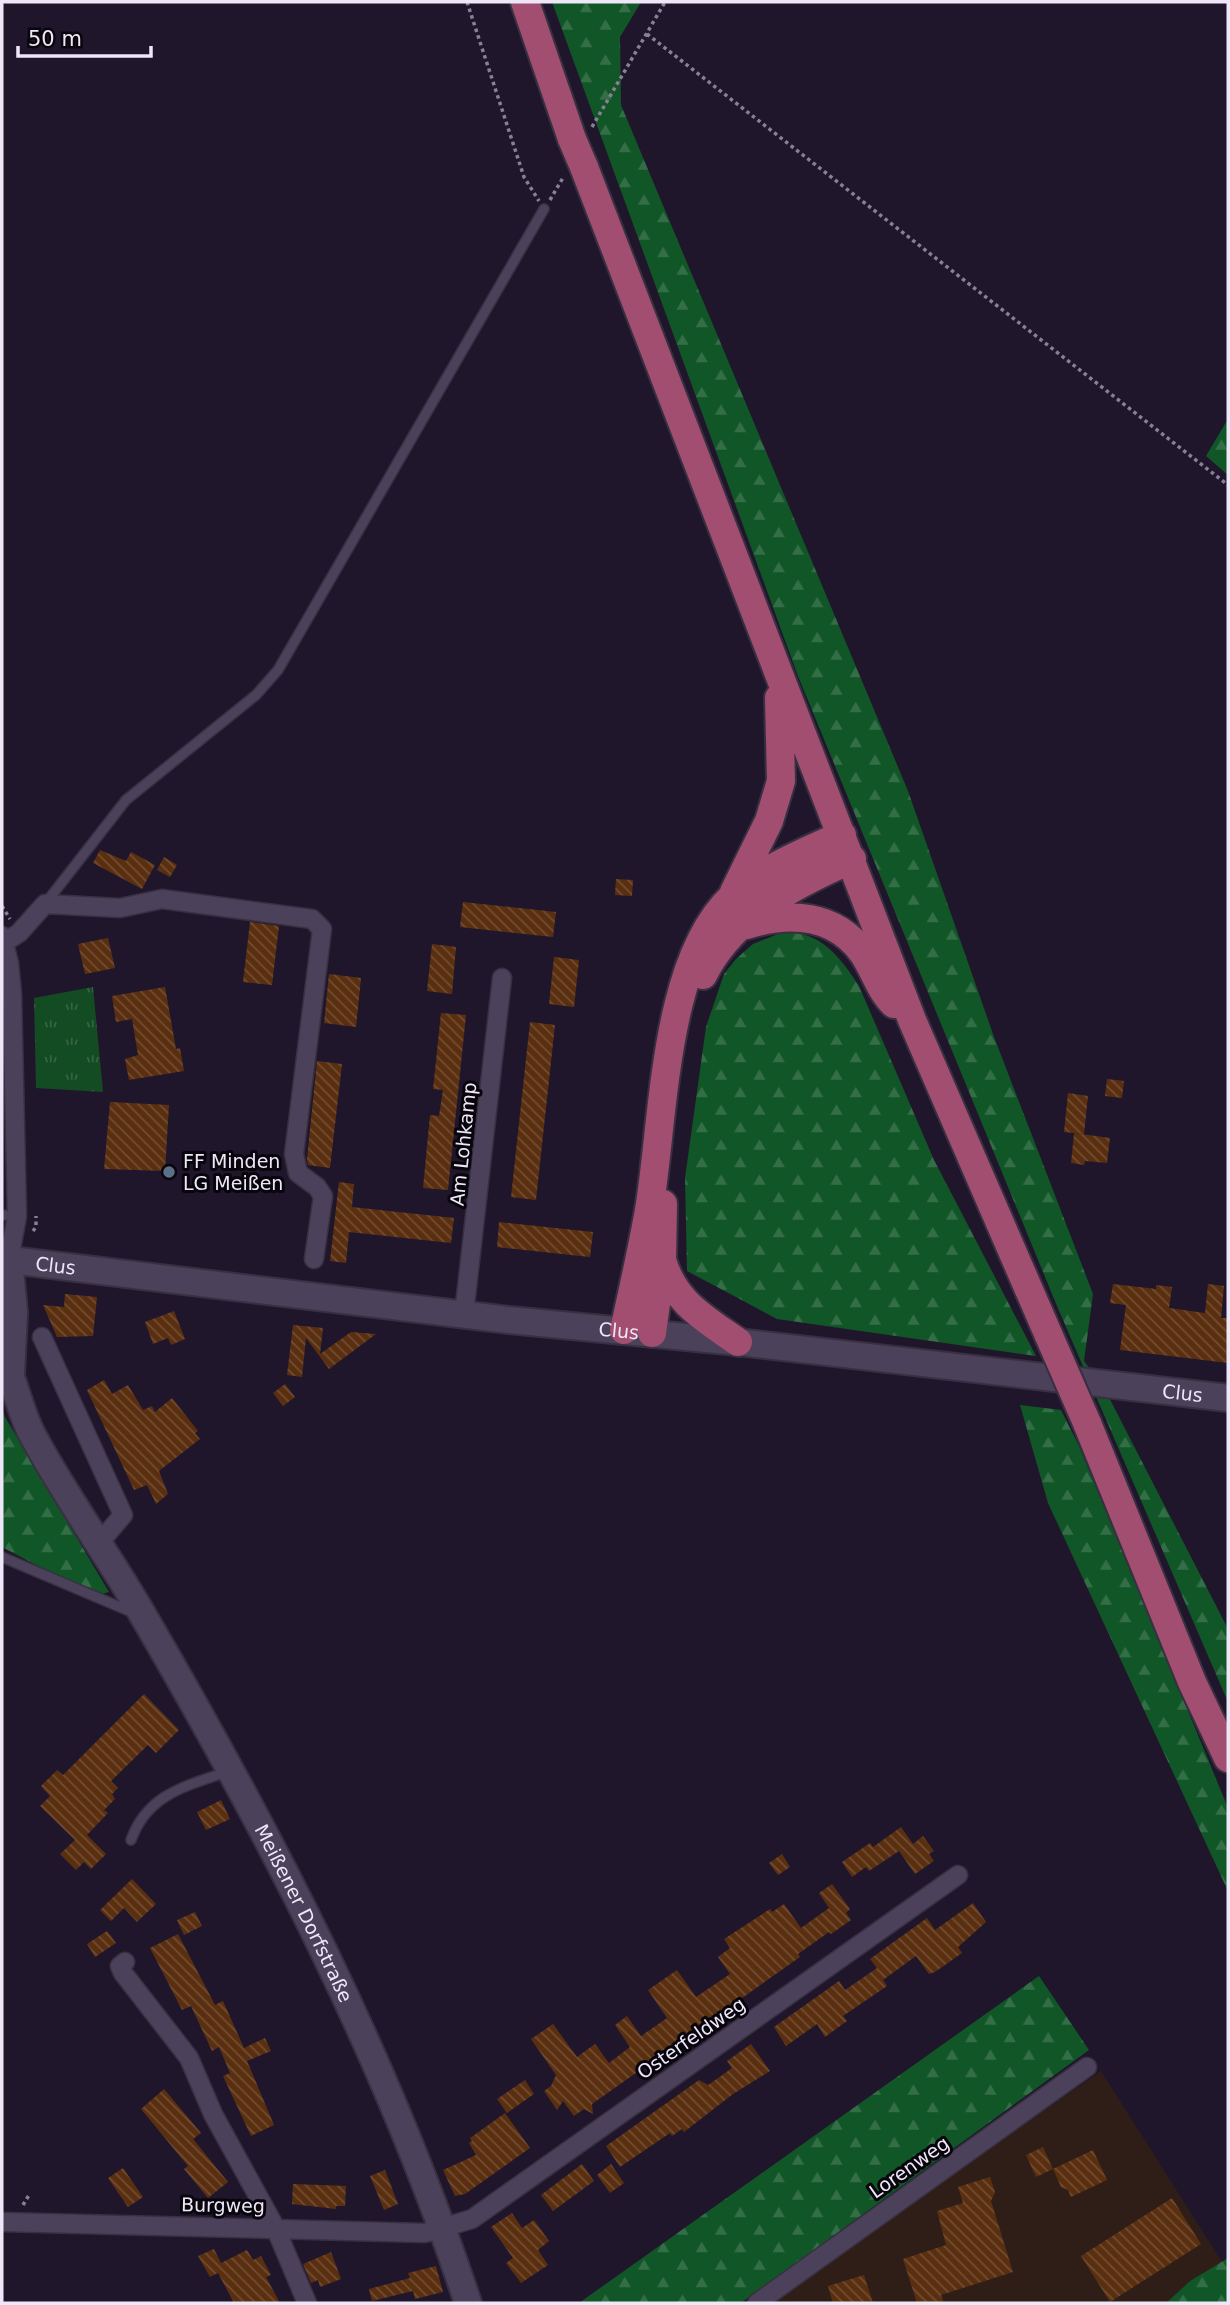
<svg xmlns="http://www.w3.org/2000/svg" width="1230" height="2305" viewBox="0 0 1230 2305" font-family="'DejaVu Sans',sans-serif">
<defs>
<pattern id="grass-tufts" width="24" height="20" patternUnits="userSpaceOnUse" patternTransform="scale(1.75)"><rect width="24" height="20" fill="#134b23"/><path d="M3 7l-1-3M5 7V3M7 7l1-3M15 17l-1-3M17 17v-4M19 17l1-3" fill="none" stroke="#366544"/></pattern>
<pattern id="forest-firs" width="22" height="20" patternUnits="userSpaceOnUse" patternTransform="scale(1.75)"><rect width="22" height="20" fill="#105627"/><path d="M5 1l3.5 6h-7zM16 11l3.5 6h-7z" fill="#336e47"/></pattern>
<pattern id="building-back-hatch" width="6" height="6" patternUnits="userSpaceOnUse" patternTransform="scale(1.75)"><rect width="6" height="6" fill="#5a2f0f"/><path d="M-1 5l2 2M0 0l6 6M5-1l2 2" fill="none" stroke="#724d33"/></pattern>
</defs>
<rect width="100%" height="100%" fill="#20162c"/>
<path fill="#2f1e17" d="M1101,2071L1222,2262L1190,2281L1166,2303H771Z"/>
<path fill="url(#grass-tufts)" d="M93,987L103,1092L36,1088L34,998Z"/>
<path fill="url(#forest-firs)" d="M552,2H641L620,37L621,105L908,791L994,1037L1093,1294L1084,1361L1102,1384L1228,1629V1702L1057,1306L798,676Z
M1228,419V475L1206,456Z
M783,932C821,931 840,957 859,986L934,1160L1036,1356L777,1319L687,1271L685,1178L706,1027L724,974L736,959L753,944Z
M1020,1405L1061,1410L1079,1446L1228,1808V1891L1048,1503Z
M2,1408L5,1417L109,1592L94,1596L2,1547Z
M1039,1976L1089,2050L741,2303H579Z
M1228,2258V2301L1226,2303H1166L1190,2281Z"/>
<path fill="url(#building-back-hatch)" d="M100,850L126,861L131,852L155,865L142,889L93,863Z
M164,857L177,865L170,877L157,870Z
M616,879L633,880L632,896L615,895Z
M463,902L556,912L553,937L460,927Z
M250,922L279,926L272,985L243,982Z
M108,938L115,968L85,974L78,944Z
M432,944L456,947L452,994L427,991Z
M554,957L579,960L574,1007L549,1004Z
M329,974L361,978L356,1027L324,1023Z
M165,987L176,1049L180,1048L184,1071L129,1080L125,1059L138,1055L132,1019L116,1022L112,996Z
M441,1013L466,1015L448,1190L423,1188L430,1115L439,1116L443,1090L433,1089Z
M530,1022L555,1025L536,1200L511,1197Z
M317,1061L342,1064L330,1168L308,1165L307,1159Z
M1107,1079L1124,1081L1122,1098L1105,1096Z
M1068,1093L1088,1096L1084,1134L1064,1132Z
M110,1102L169,1105L165,1171L104,1169Z
M1074,1133L1110,1138L1107,1163L1085,1161L1084,1165L1071,1163Z
M339,1182L354,1184L352,1207L454,1218L451,1243L349,1232L346,1263L330,1261Z
M499,1222L593,1232L590,1257L497,1247Z
M1113,1284L1156,1289V1285L1172,1287L1169,1308L1205,1313L1208,1284L1224,1286L1221,1318H1228V1363L1120,1350L1126,1305L1110,1303Z
M65,1294L97,1297L93,1336L57,1337L43,1305L64,1307Z
M174,1311L185,1339L171,1345L168,1338L153,1344L145,1322Z
M293,1325L323,1328L320,1354L351,1332L376,1334L329,1369L306,1338L302,1377L287,1375Z
M104,1380L112,1394L128,1385L143,1410L152,1406L155,1412L172,1398L198,1431L195,1433L200,1439L159,1471L168,1494L156,1504L147,1485L134,1490L87,1390Z
M285,1384L295,1397L283,1406L273,1393Z
M144,1694L179,1730L156,1753L148,1745L111,1781L118,1788L112,1794L115,1799L104,1810L108,1813L87,1835L106,1854L91,1869L84,1862L76,1870L60,1854L75,1840L40,1806L50,1796L41,1786L57,1770L63,1775Z
M221,1800L230,1819L206,1830L197,1812Z
M901,1827L913,1844L923,1836L934,1851L929,1854L934,1861L915,1874L899,1851L869,1871L866,1867L852,1877L842,1862L870,1843L873,1847Z
M782,1854L790,1867L778,1875L769,1863Z
M132,1879L156,1904L137,1922L124,1908L111,1921L100,1910Z
M832,1884L850,1909L846,1913L851,1920L831,1934L829,1932L798,1954L800,1957L592,2104L593,2114L584,2109L574,2116L563,2101L557,2110L544,2091L551,2086L556,2075L531,2039L553,2024L577,2057L595,2044L609,2063L630,2047L615,2025L627,2016L641,2036L667,2018L648,1990L677,1970L696,1997L730,1974L718,1957L730,1948L724,1939L770,1909L772,1912L784,1904L801,1928L829,1908L819,1893Z
M973,1903L986,1922L958,1947L962,1953L935,1972L929,1974L916,1956L883,1980L887,1986L843,2016L847,2021L825,2037L817,2024L786,2046L774,2027L839,1981L845,1990L877,1968L870,1959L927,1918L935,1930Z
M195,1912L202,1926L184,1935L177,1920Z
M107,1931L116,1943L95,1957L87,1944Z
M178,1934L215,2005L223,2001L244,2048L265,2038L271,2051L247,2061L274,2125L251,2136L223,2076L230,2073L219,2047L212,2051L191,2006L182,2010L150,1948Z
M751,2044L770,2071L733,2094L684,2132L682,2129L672,2136L670,2133L620,2167L606,2146L699,2080L708,2085L721,2076L732,2068L727,2061Z
M525,2080L534,2094L507,2113L497,2099Z
M164,2089L201,2133L193,2139L228,2182L208,2198L184,2169L188,2166L141,2109Z
M505,2113L530,2148L465,2194L455,2196L443,2170L476,2155L469,2143L472,2141L470,2138Z
M1043,2147L1053,2169L1093,2150L1107,2180L1071,2197L1068,2190L1061,2187L1053,2169L1036,2177L1026,2155Z
M582,2164L594,2181L553,2211L541,2195Z
M611,2164L624,2183L610,2193L597,2175Z
M123,2168L143,2197L128,2207L108,2178Z
M385,2170L398,2204L384,2210L370,2176Z
M990,2177L995,2192L991,2201L1013,2272L941,2295L944,2303H917L903,2259L946,2245L937,2211L963,2203L958,2187Z
M293,2184L346,2186L345,2206H336V2209L292,2204Z
M1172,2198L1201,2244L1110,2302L1081,2256Z
M512,2213L522,2228L534,2220L549,2241L538,2250L548,2265L521,2283L506,2263L513,2258L491,2227Z
M214,2249L221,2263L247,2250L253,2260L261,2256L271,2275L266,2277L280,2303H234L218,2273L210,2277L198,2256Z
M331,2252L341,2279L320,2287L318,2280L311,2283L303,2264Z
M436,2266L443,2292L415,2299L413,2291L372,2301L369,2289L410,2278L408,2273Z
M864,2275L873,2303H833L828,2286Z"/>
<g fill="none" stroke-linecap="round" stroke-linejoin="round">
<g stroke="#383041" stroke-width="12">
<path id="lane" d="M45,904L126,800L256,695L278,670L544,209
M2,1215L17,1216
M2,1557L134,1613
M131,1840C148,1793 187,1786 229,1771"/>
</g>
<g stroke="#383041" stroke-width="21">
<path id="street" d="M2,936L9,963L12,993L17,1216L9,1260
M5,942L19,933L45,904L120,908L162,899L312,919L322,929L294,1154L298,1173L317,1187L323,1196L314,1259
M464,1314L502,978
M42,1337L123,1515L100,1542
M125,1962L120,1966L123,1973L189,2058L213,2114L275,2227L307,2303
M2,2222L425,2233L472,2219L958,1875
M757,2303L1087,2067"/>
</g>
<g stroke="#383041" stroke-width="30">
<g id="secondary">
<path id="s1" d="M2,1259L509,1320L738,1342L1228,1398"/>
<path d="M9,1260L14,1312L11,1373"/>
<path id="s2" d="M2,1357C16,1382 19,1411 33,1436C66,1498 109,1556 144,1617C272,1837 388,2061 468,2303"/>
</g>
</g>
<g stroke="#383041" stroke-width="32">
<path id="primary" d="M525,2L572,139
M584,167L912,1020L1049,1336
M734,892L769,821L781,781L779,698
M746,925C789,912 834,913 863,953C874,969 880,991 894,1004
M703,975C733,915 794,885 852,859
M662,1260C674,1302 704,1318 738,1342
M624,1330C633,1290 642,1250 649,1210C664,1121 663,962 732,897C764,868 804,852 842,835
M652,1333L662,1260L663,1204
M1087,1423L1192,1682L1228,1758"/>
</g>
<path stroke="#898093" stroke-width="3.5" stroke-dasharray="3.5 3.5" stroke-linecap="butt" d="M467,2L524,177L539,201
M647,34L1228,485
M592,127L665,2
M550,200L564,176
M2,906L10,919
M33,1231L36,1227V1216
M23,2205L29,2195"/>
<use href="#lane" stroke="#4c415a" stroke-width="9"/>
<use href="#street" stroke="#4c415a" stroke-width="18"/>
<use href="#secondary" stroke="#4c415a" stroke-width="26"/>
<use href="#primary" stroke="#a24e70" stroke-width="28"/>
<g stroke="#383041" stroke-width="32" stroke-linecap="butt">
<path id="primary-bridge" d="M572,139L584,167
M1049,1336L1087,1423"/>
</g>
<use href="#primary-bridge" stroke="#a24e70" stroke-width="28"/>
</g>
<circle fill="#5c6f8a" stroke="#08050d" stroke-width="2.5" cx="169" cy="1172" r="7"/>
<g text-anchor="middle" dominant-baseline="central" stroke-width="6" stroke-linejoin="round" paint-order="stroke">
<g font-size="19" fill="#eee7f7" stroke="#08050d">
<text transform="translate(463 1144) rotate(-84)">Am Lohkamp</text>
<text stroke="none"><textPath href="#s1" startOffset="54">Clus</textPath></text>
<text stroke="none"><textPath href="#s1" startOffset="621">Clus</textPath></text>
<text stroke="none"><textPath href="#s1" startOffset="1188">Clus</textPath></text>
<text stroke="none"><textPath href="#s2" startOffset="634">Meißener Dorfstraße</textPath></text>
<text transform="translate(691 2038) rotate(-35)">Osterfeldweg</text>
<text transform="translate(909 2167) rotate(-35)">Lorenweg</text>
<text transform="translate(223 2205) rotate(1)">Burgweg</text>
</g>
<g font-size="19" fill="#eee7f7" stroke="#08050d" text-anchor="start">
<text x="183" y="1161">FF Minden<tspan x="183" dy="22">LG Meißen</tspan></text>
</g>
</g>
<rect width="1230" height="2305" fill="none" stroke="#eee7f7" stroke-width="7"/>
<path d="M18 46v10h133v-10" fill="none" stroke="#eee7f7" stroke-width="3.5"/>
<text x="28" y="46" font-size="21" fill="#eee7f7" stroke="#08050d" stroke-width="5" paint-order="stroke">50 m</text>
</svg>
